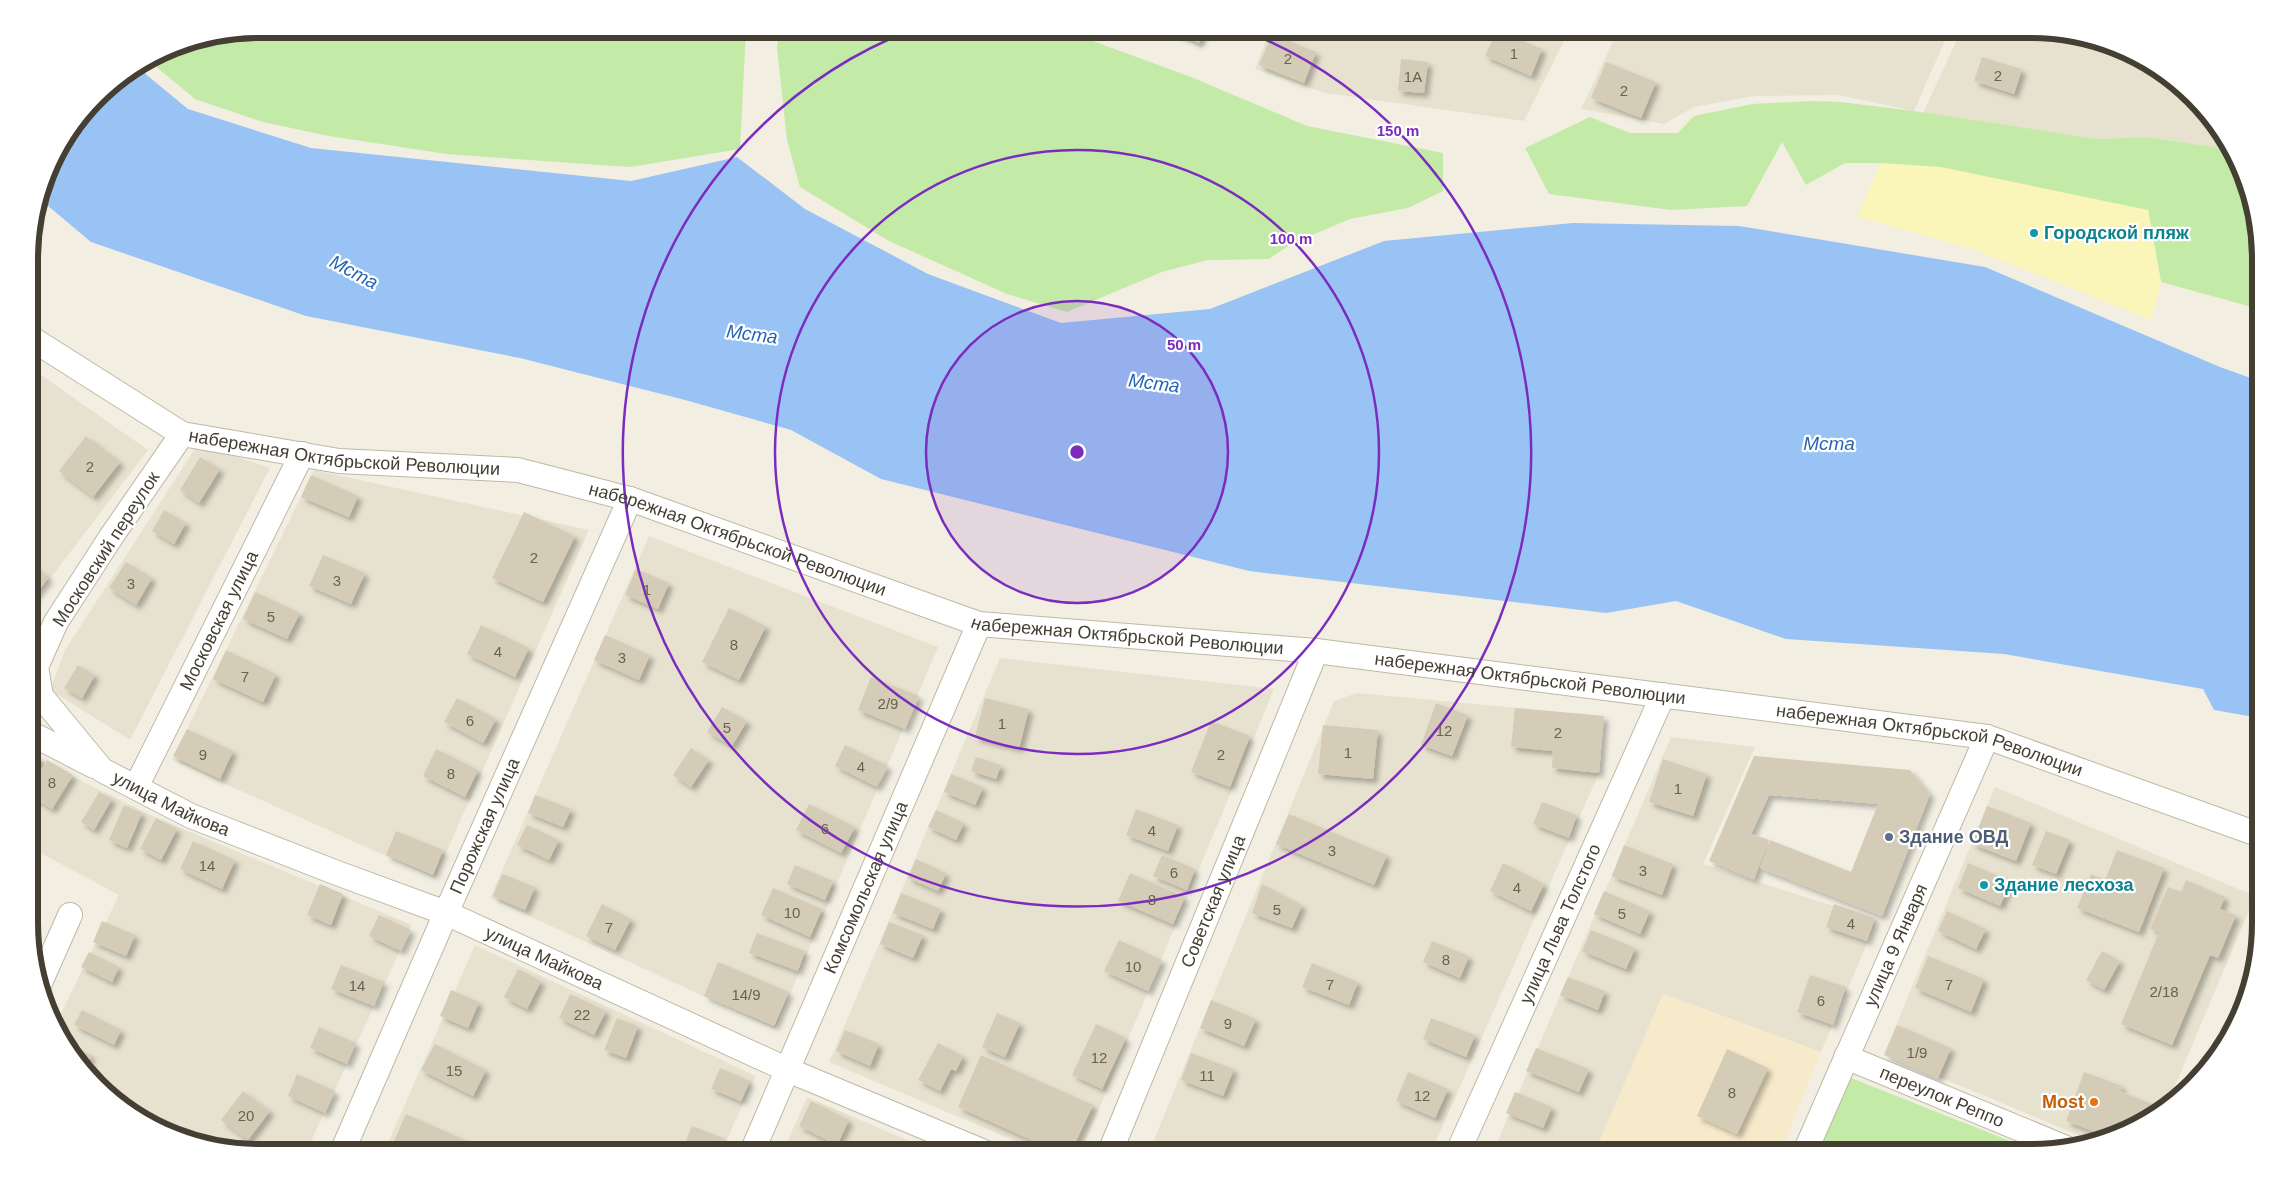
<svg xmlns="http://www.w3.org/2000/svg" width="2289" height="1181" viewBox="0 0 2289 1181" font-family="Helvetica,sans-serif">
<defs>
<filter id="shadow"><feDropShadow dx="4.5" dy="4.5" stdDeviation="2.5" flood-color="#0004"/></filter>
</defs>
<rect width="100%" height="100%" fill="#f2efe2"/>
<path fill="#e7e2cf" d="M1157,29H1211L1202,48Z
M1270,29H1570L1524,121L1325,93L1255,69Z
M1619,29H1950L1914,111L1839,95L1754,96L1694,107L1664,124L1581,109Z
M1962,29H2030L2132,53L2182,86L2221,131L2224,138L2219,148L2147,137L2097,139L1923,113Z
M30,367L148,450L30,605Z
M198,444L270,468L130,740L50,690L65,650Z
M314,470L589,530L435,878L172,760Z
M649,536L938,647L775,1029L490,898Z
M1000,658L1274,689L1081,1152H1041L829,1062Z
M1357,693L1604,716L1599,773L1431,1152H1149L1334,701Z
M1671,737L1755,747L1703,864L1877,920L1821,1052L1663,994L1595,1152H1493Z
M30,755L148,814L412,925L306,1152H259L157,1128L76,1062L55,1026L119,895L31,848Z
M1995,787L2255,896L2167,1105L2158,1114L2104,1140L2095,1142L1884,1054Z
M475,945L756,1076L721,1152H384Z
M807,1097L935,1152H783Z"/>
<path fill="#f7eaca" d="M1663,994L1821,1052L1781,1152H1595Z"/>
<path fill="#c3eaa7" d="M259,29H746L740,149L630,167L446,154L329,136L263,122L195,99L148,60L171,46Z
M780,29H1065L1071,33L1191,77L1307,126L1443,153V191L1408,208L1350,219L1291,244L1269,259L1208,260L1162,272L1067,312L1007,294L889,241L800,187L787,140L777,47Z
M1813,101L1841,102L1914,111L2097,139L2147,137L2219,148L2224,138L2258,229L2259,309L2161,282L2148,210L1881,163H1845L1806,185L1782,142L1747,206L1671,210L1549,194L1525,148L1590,117L1630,133H1678L1694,116L1752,104Z
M1851,1078L2038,1152H1817Z"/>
<path fill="#faf5b9" d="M1881,163L1941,167L2148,210L2161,282L2151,320L1973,249L1857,217Z"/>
<path fill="#99c3f4" d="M137,67L188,109L311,148L631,181L737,157L805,209L928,274L1061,323L1210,309L1384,241L1573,223L1739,226L1985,267L2220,367L2259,381L2260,718L2214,710L2203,689L2004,654L1786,639L1676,601L1606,613L1249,571L881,479L791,430L685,400L520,358L306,316L91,242L41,200L53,157L107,86Z"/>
<path fill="#d4ccb6" filter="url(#shadow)" d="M1174,29H1205L1199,43L1173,32Z
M1497,30L1542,49L1531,76L1485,56Z
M1272,34L1316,52L1304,83L1259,65Z
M1982,57L2022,69L2014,94L1974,81Z
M1401,59L1428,62L1424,93L1398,91Z
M1606,62L1656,82L1641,118L1591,98Z
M86,436L120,462L93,497L59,471Z
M200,457L220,469L199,503L180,490Z
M311,475L358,496L349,517L301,497Z
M164,510L186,523L174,544L152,531Z
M524,512L575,536L543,602L492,578Z
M323,555L365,573L351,604L309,586Z
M126,562L152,578L136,605L109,588Z
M30,564L49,577L32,600L30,598Z
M636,569L669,583L658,609L625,595Z
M255,592L300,613L287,639L243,619Z
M729,608L766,626L739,680L702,662Z
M481,625L529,648L515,677L467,654Z
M605,635L650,655L639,680L594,660Z
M226,650L276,674L263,702L213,679Z
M78,665L95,675L82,698L64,688Z
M871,677L919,696L905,729L858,710Z
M457,698L496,719L483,743L444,722Z
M985,698L1029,709L1019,748L975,737Z
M1436,703L1468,715L1452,756L1421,745Z
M722,707L747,721L732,746L707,732Z
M1515,708L1604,716L1599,773L1552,768L1553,751L1511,747Z
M1211,721L1250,736L1230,787L1191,772Z
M1323,725L1378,730L1373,779L1318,774Z
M187,729L233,751L220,779L173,756Z
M845,745L888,766L877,787L835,766Z
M691,748L709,760L691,787L673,775Z
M436,749L478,770L465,797L423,776Z
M30,753L42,759L30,780Z
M1754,756L1910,770L1930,794L1882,916L1760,868L1770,840L1851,872L1878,804L1769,795L1751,834L1769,840L1754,879L1709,861Z
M976,757L1001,765L996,779L971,771Z
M1663,759L1707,774L1693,816L1649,802Z
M47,760L73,775L52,809L30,796V788Z
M951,774L983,787L975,805L944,792Z
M99,792L112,799L94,830L81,822Z
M535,795L571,809L563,827L528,813Z
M1542,802L1577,815L1569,838L1533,824Z
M809,804L855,827L841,853L796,830Z
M124,805L142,813L127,848L109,840Z
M1987,806L2031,823L2016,861L1972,844Z
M1136,809L1178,825L1168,851L1126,835Z
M936,810L964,823L956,840L928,827Z
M1289,814L1387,855L1374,885L1276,844Z
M156,818L177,829L161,860L140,849Z
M527,825L559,840L549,860L517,845Z
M396,831L443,850L433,875L386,855Z
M2046,831L2070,840L2056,874L2032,865Z
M193,841L235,860L222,889L180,869Z
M1624,845L1673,864L1662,895L1612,876Z
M2117,850L2164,868L2139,932L2077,908L2091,874L2105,880Z
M1162,855L1195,869L1187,890L1153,876Z
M916,859L946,873L938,891L908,878Z
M1503,863L1544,884L1531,911L1490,891Z
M1968,863L2011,881L2000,906L1958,888Z
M795,865L833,881L825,900L787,884Z
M1130,873L1185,897L1173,924L1118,901Z
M502,874L535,887L525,910L493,896Z
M2186,880L2225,897L2220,909L2236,915L2218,958L2210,955L2172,1045L2121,1024L2159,932L2150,929L2168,887L2181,892Z
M320,884L343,894L331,925L307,915Z
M1262,884L1302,905L1292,928L1252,913Z
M773,888L822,909L810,937L761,915Z
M1604,891L1650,911L1640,934L1594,914Z
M901,893L941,909L933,929L893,913Z
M602,904L631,919L615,950L586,936Z
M1834,904L1875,918L1867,941L1826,927Z
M1947,911L1986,929L1976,949L1938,931Z
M379,915L411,930L401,951L369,936Z
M102,921L135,935L126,956L93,942Z
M889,922L923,935L913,958L880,944Z
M1591,930L1635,948L1626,969L1582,951Z
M757,933L805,951L798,971L749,953Z
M1119,940L1162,960L1148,991L1104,971Z
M1432,941L1469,956L1460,978L1423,962Z
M2102,951L2120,961L2104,990L2086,980Z
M89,952L119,967L112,982L81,967Z
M1928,956L1984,979L1971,1012L1915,988Z
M718,962L789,992L774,1026L704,996Z
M1312,963L1358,982L1349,1005L1302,987Z
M341,965L384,982L374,1006L331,989Z
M518,969L541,981L527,1009L504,997Z
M1810,975L1846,987L1833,1025L1797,1012Z
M1568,977L1605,991L1598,1010L1560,995Z
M451,990L479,1002L468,1028L440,1016Z
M570,994L606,1011L594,1035L559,1018Z
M1211,1000L1256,1019L1244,1046L1200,1028Z
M82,1010L121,1030L114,1045L74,1025Z
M997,1013L1020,1023L1005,1057L982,1047Z
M617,1018L638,1026L626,1058L604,1050Z
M1431,1018L1475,1035L1466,1057L1423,1039Z
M1096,1024L1126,1038L1102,1089L1072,1075Z
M1897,1025L1951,1048L1938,1078L1884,1055Z
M319,1027L356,1043L347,1064L310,1048Z
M845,1030L879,1044L870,1066L836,1051Z
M938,1043L963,1056L956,1071L951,1069L940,1091L918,1080Z
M65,1044L91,1055L85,1069L76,1062Z
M435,1044L486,1070L473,1096L421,1070Z
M1536,1048L1589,1069L1579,1092L1526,1071Z
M1727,1049L1768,1068L1737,1134L1697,1116Z
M1191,1053L1234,1069L1223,1096L1181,1080Z
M981,1055L1093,1105L1071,1152H1058L958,1107Z
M720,1068L750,1081L741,1101L711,1089Z
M1408,1072L1448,1089L1435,1118L1396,1101Z
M2084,1072L2122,1086L2120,1091L2164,1109L2158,1114L2109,1137L2066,1121Z
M297,1074L335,1091L325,1113L288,1096Z
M243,1091L270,1111L248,1140L221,1120Z
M1515,1092L1552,1107L1543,1128L1506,1113Z
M811,1101L849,1120L837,1145L799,1126Z
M406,1114L465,1140L459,1152H420L394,1141Z
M692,1126L723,1138L718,1152H709L685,1143Z
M1161,1142L1184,1152H1156Z"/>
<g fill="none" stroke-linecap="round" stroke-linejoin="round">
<g stroke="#beb8a4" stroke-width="26">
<g id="minor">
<path id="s1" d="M29,337L182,434L339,461L518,470L630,499L979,624L1316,651L1987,737L2260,835"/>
<path id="s2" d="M182,434L111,537L56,622L36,667L41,696L102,770L191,816L337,873L446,913L788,1070L984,1152"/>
<path d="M30,733L94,766"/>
<path id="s3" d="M136,787L302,454"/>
<path d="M39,985L70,915"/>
<path id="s4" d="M1846,1057L2066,1148"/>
<path id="s5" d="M342,1152L446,913L630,499"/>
<path id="s6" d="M752,1152L979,624"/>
<path id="s7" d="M1110,1152L1316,651"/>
<path id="s8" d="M1458,1152L1663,695"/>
<path id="s9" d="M1805,1152L1987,737"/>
</g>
</g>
<use href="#minor" stroke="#fff" stroke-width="24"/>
</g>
<circle cx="1077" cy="452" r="151" fill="#7b2cbf" fill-opacity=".12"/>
<g fill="none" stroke="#7b2cbf" stroke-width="2.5">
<circle cx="1077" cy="452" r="151"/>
<circle cx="1077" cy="452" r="302"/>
<path d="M1243 30A454 454 0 1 1 911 30"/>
</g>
<g fill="#0f9aa8" stroke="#fff" stroke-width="2">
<circle cx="2034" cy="233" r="5"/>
<circle cx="1984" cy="885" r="5"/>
</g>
<circle fill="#5c6f8a" stroke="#fff" stroke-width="2" cx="1889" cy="837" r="5"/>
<circle fill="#e8710a" stroke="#fff" stroke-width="2" cx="2094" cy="1102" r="5"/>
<g text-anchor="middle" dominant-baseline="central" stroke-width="4.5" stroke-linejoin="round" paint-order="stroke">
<g font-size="15" fill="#686253">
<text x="1514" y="53">1</text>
<text x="1288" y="58">2</text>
<text x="1998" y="75">2</text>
<text x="1413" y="76">1А</text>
<text x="1624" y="90">2</text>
<text x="90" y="466">2</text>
<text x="534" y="557">2</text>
<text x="337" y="580">3</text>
<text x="131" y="583">3</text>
<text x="647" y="589">1</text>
<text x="271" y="616">5</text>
<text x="734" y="644">8</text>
<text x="498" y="651">4</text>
<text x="622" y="657">3</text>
<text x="245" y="676">7</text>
<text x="888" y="703">2/9</text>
<text x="470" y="720">6</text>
<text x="1002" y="723">1</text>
<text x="727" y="727">5</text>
<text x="1444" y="730">12</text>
<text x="1558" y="732">2</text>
<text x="1348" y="752">1</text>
<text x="203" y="754">9</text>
<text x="1221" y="754">2</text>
<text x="861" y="766">4</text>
<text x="451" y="773">8</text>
<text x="52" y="782">8</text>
<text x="1678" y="788">1</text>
<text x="825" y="828">6</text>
<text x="1152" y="830">4</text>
<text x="1332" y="850">3</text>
<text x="207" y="865">14</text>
<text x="1643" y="870">3</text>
<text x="1174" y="872">6</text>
<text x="1517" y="887">4</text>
<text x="1152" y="899">8</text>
<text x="1277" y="909">5</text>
<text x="792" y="912">10</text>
<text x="1622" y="913">5</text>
<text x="1851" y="923">4</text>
<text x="609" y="927">7</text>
<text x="1446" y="959">8</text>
<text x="1133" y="966">10</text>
<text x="1330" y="984">7</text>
<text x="1949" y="984">7</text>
<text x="357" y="985">14</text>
<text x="2164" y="991">2/18</text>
<text x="746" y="994">14/9</text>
<text x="1821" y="1000">6</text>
<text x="582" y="1014">22</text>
<text x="1228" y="1023">9</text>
<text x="1917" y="1052">1/9</text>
<text x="1099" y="1057">12</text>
<text x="454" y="1070">15</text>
<text x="1207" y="1075">11</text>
<text x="1732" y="1092">8</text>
<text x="1422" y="1095">12</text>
<text x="246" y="1115">20</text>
</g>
<g font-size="18" font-weight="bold" fill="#0d838f" stroke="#fff" text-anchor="start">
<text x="2044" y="233">Городской пляж</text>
<text x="1994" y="885">Здание лесхоза</text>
</g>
<g font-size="18" fill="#443f32" stroke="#fff">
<text stroke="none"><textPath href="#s1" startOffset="345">набережная Октябрьской Революции</textPath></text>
<text stroke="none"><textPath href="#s1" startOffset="750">набережная Октябрьской Революции</textPath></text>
<text transform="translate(106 549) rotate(-57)">Московский переулок</text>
<text stroke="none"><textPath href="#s3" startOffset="186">Московская улица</textPath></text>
<text stroke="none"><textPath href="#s1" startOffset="1155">набережная Октябрьской Революции</textPath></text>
<text stroke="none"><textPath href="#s1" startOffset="1560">набережная Октябрьской Революции</textPath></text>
<text stroke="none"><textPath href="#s1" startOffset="1965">набережная Октябрьской Революции</textPath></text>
<text stroke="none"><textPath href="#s2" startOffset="478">улица Майкова</textPath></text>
<text stroke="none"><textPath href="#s5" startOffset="356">Порожская улица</textPath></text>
<text stroke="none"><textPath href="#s6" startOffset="288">Комсомольская улица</textPath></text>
<text stroke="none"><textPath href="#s7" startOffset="271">Советская улица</textPath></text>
<text stroke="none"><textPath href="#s8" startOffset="250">улица Льва Толстого</textPath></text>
<text stroke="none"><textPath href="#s9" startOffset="226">улица 9 Января</textPath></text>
<text stroke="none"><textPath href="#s2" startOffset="882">улица Майкова</textPath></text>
<text stroke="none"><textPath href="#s4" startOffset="104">переулок Реппо</textPath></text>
</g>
<g font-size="18" font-weight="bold" fill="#4e5e75" stroke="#fff" text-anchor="start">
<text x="1899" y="837">Здание ОВД</text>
</g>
<g font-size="18" font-weight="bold" fill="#c56008" stroke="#fff" text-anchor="end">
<text x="2084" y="1102">Most</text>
</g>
<g font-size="19" font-style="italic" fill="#2666b5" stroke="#fff">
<text transform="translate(354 272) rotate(28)">Мста</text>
<text transform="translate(752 334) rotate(7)">Мста</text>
<text transform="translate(1154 383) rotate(7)">Мста</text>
<text x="1829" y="443">Мста</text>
</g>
</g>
<path d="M0 0H2289V1181H0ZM259 38H2031A221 221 0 0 1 2252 259V923A221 221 0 0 1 2031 1144H259A221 221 0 0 1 38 923V259A221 221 0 0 1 259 38Z" fill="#fff" fill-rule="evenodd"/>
<path fill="none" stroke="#443f32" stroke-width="6" d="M259 38H2031A221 221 0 0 1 2252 259V923A221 221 0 0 1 2031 1144H259A221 221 0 0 1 38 923V259A221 221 0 0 1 259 38Z"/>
<circle cx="1077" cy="452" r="8" fill="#7b2cbf" stroke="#fff" stroke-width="2.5"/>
<g font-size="15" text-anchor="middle" font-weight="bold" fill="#7b2cbf" stroke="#fff" stroke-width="4.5" stroke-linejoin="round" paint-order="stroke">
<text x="1398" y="136">150 m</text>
<text x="1291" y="244">100 m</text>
<text x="1184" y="350">50 m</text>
</g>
</svg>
